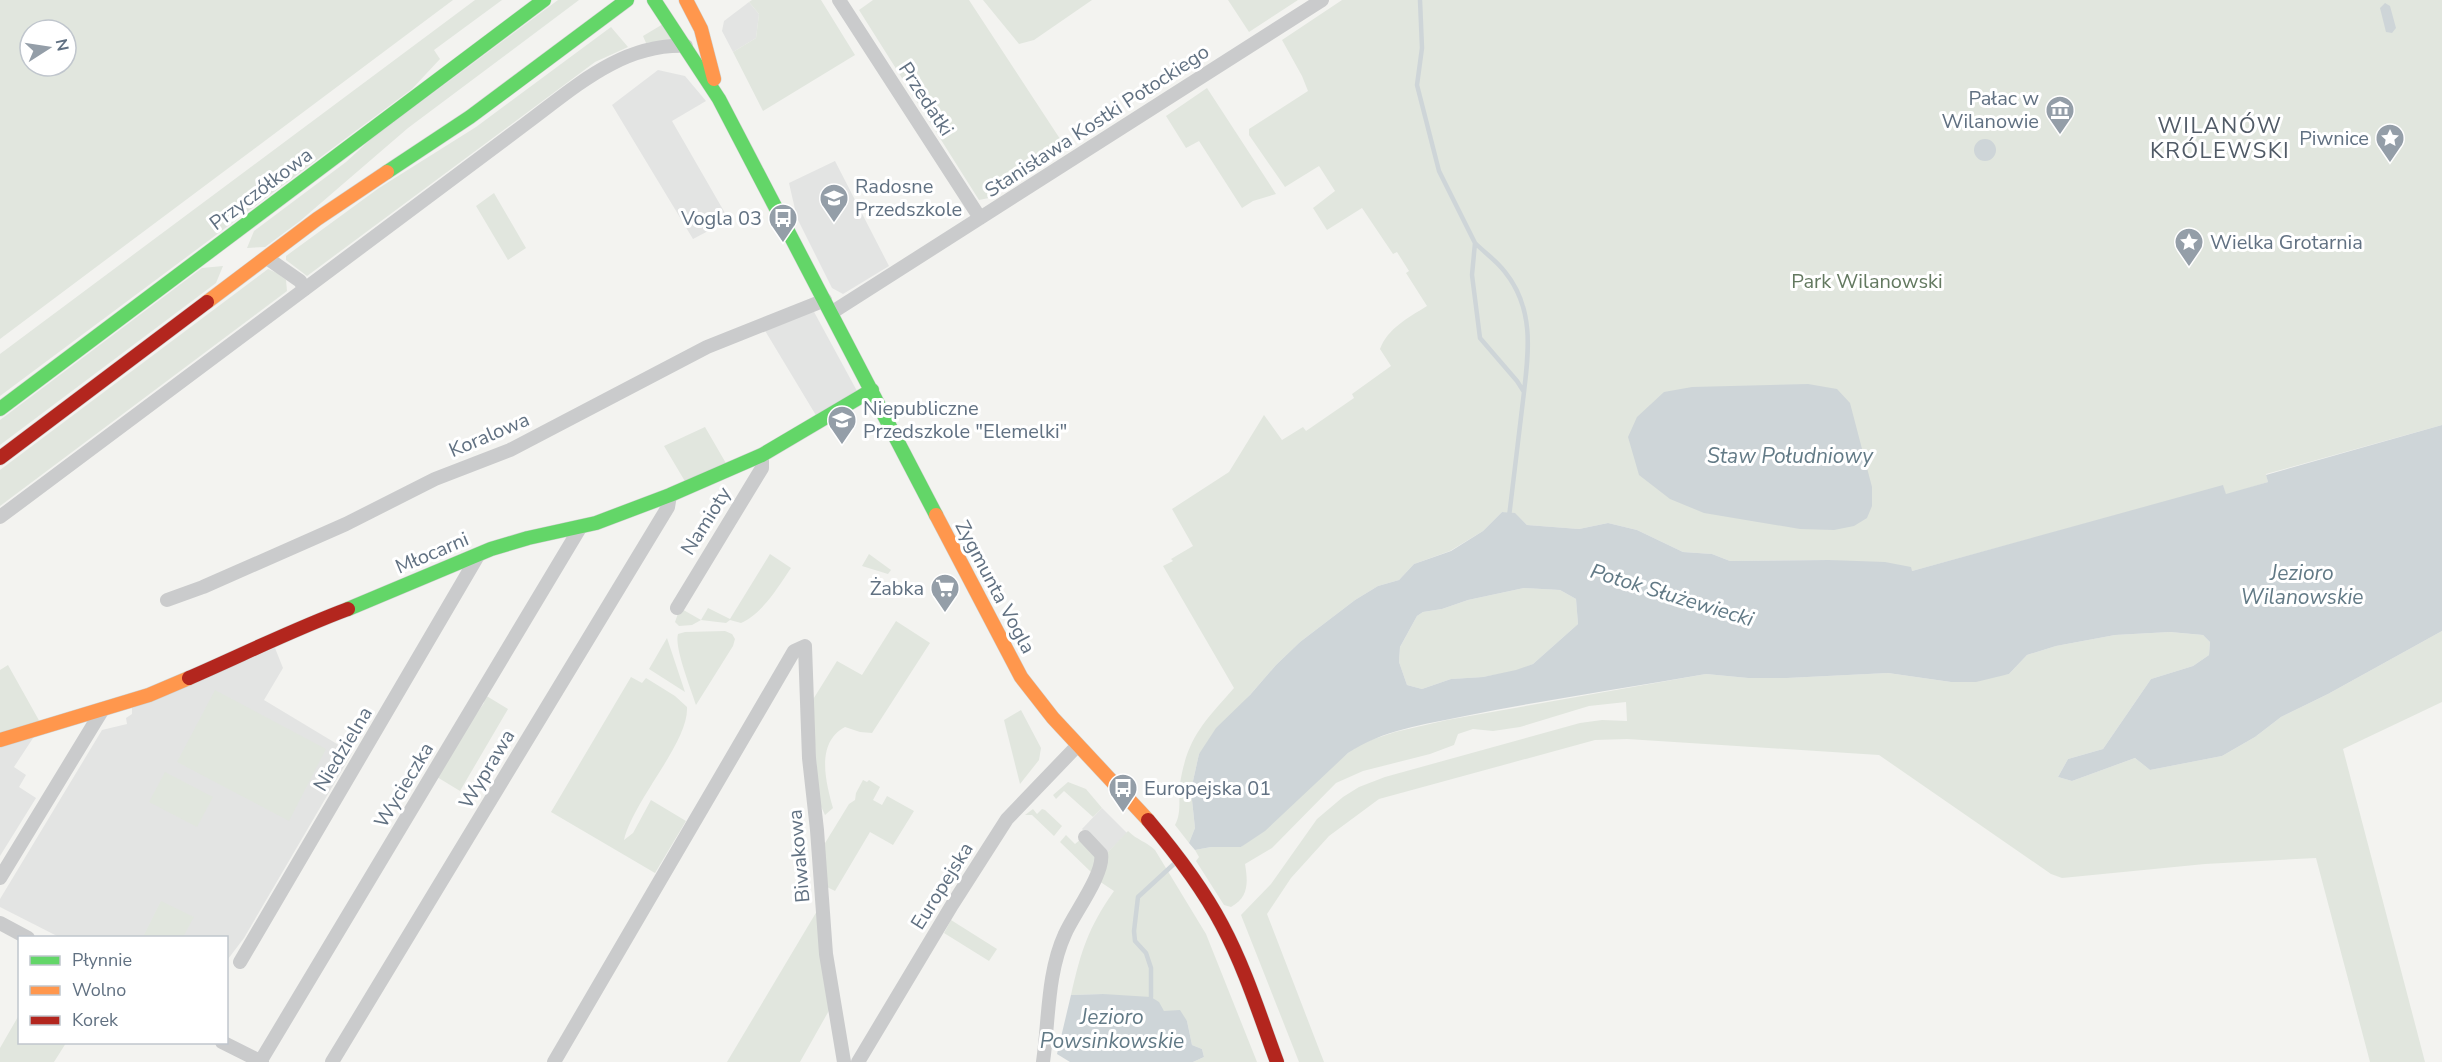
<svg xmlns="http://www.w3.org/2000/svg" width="2442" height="1062" viewBox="0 0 2442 1062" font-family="'Nunito Sans',sans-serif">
<rect width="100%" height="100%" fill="#f3f3f0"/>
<path fill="#e3e4e3" d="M749,2L759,14L756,38L733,52L722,31L724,21Z
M658,70L685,76L706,101L672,121L729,220L693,239L612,105Z
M835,161L889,266L843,294L832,288L797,218L789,183Z
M813,310L857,391L817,417L764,329Z
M275,648L283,668L264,700L352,753L244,938L228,959L226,938L59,937L0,907V899L102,730L127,724L126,718L132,714V708Z
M37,732L14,767L26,775L19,787L36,798L0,856V746Z
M1102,808L1127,833L1105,855L1102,849L1082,829Z"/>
<path fill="#e1e6de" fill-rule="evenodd" d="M0,0H453L0,339ZM30,30H66V66H30Z
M475,0H502L434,50L440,59L412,89L0,396V354Z
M558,0H579L408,128L300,221L265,247L247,248L254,231L346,162L370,140Z
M752,0H821L855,55L763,111L733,52L756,38L759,14L749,2Z
M873,0H969L1066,148L989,198L979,200L859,10Z
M983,0H1092L1034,40L1019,44Z
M1228,0H1298L1249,32Z
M1342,0H2442V425L2266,474L2268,482L2226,495L2223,486L1912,571L1829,560L1730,561L1712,554L1683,552L1637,530L1608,523L1579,529L1527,525L1515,514L1502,512L1483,531L1450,551L1414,564L1399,580L1378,586L1355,600L1300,642L1276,665L1199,754L1193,781L1192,800L1195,828L1189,843L1175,825C1182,812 1178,798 1180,784C1187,738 1204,722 1234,688L1163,566L1173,561L1171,559L1193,546L1172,509L1229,472L1264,415L1282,440L1303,427L1306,431L1354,398L1352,394L1391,366L1380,349C1388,328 1408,318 1427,306L1406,273L1409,271L1397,252L1393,254L1362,208L1327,230L1313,208L1335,191L1319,166L1285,187L1249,135V129L1308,91L1302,76L1282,40Z
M663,24L673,39L646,43L643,36Z
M611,27L628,47L595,62L307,276L286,260V256L379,188L476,127Z
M1207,88L1276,194L1253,201L1242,208L1199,141L1186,148L1166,116Z
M494,193L526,248L508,260L476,206Z
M223,266L216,283L0,445V420L202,268Z
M268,269L277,273L286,280L287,291L0,506V470Z
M705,427L727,465L686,483L664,446Z
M770,554L791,568C778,587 763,613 741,623L730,620L726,623L701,620L692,625L679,626L675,622L680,608L701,620L708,608L730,619Z
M869,554L891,570L888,574L862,566Z
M1524,588L1560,590L1576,599L1578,624L1533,664L1516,671L1483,677L1451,679L1422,689L1407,685L1399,662L1400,647L1417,616L1423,612L1442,609L1468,600Z
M896,621L930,643L872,733L860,732L845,727C815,743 826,783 833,808L825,815L819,802L812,701L837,661L862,675Z
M725,631L732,634L735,639L733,646L696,705C691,689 674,647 678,634L685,632Z
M2442,631V702L2343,749L2425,1062H2370L2316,858L2205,864L2062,878L2051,874L1879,755L1627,739L1595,740L1379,799L1329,836L1291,878L1267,914L1324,1062H1299L1241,915L1271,884L1317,819L1343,797L1359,787L1385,777L1580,723L1602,720L1627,721L1626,702L1589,706L1520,727L1493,731L1473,729L1458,734L1454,745L1430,754L1363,771L1336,783L1272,848L1245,864C1248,882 1249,897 1231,907L1224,905L1196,861L1199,857L1195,850L1211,847H1241L1348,753L1362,743L1395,732L1447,720L1706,674L1748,678H1787L1888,673L1951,682L2009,674L2027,655L2056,646L2115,635L2170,632L2203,635L2210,642L2209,655L2193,666L2151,679L2103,749L2068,759L2058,777L2072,781L2135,758L2150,770L2222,756L2255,737L2281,717L2328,694Z
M667,638L685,692L649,669Z
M8,665L41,724L0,736V670Z
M631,677L642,683L646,678L675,696L687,707C689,742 634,799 624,840L633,833L651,800L686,821L655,873L551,812Z
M215,690L326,749L289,821L177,762Z
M485,695L508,709L460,791L437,777L464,731L484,703Z
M1021,710L1041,748L1039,760L1020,784L1004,720Z
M165,772L213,797L197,827L149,802Z
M863,780L867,782L869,780L880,787L873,800L882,805L887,796L914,811L893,845L870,832L835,891L825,886L822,848L849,804L855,800L856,793Z
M1068,782L1086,789L1102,808L1093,817L1064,791L1056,799L1053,795Z
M1033,809L1037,814L1042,809L1045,810L1062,826L1054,836L1032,815H1025Z
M1128,831C1137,840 1147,842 1155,850L1206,934L1257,1062H1193L1204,1057L1202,1049L1192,1045L1187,1021L1164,1011L1103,994L1071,995C1081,951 1088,928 1114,891L1099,881L1105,855Z
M1066,835L1075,844L1081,839L1098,857L1092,873L1060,842Z
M161,901L194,917L183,937H143Z
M817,911L831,1007L800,1062H727Z
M951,920L997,949L989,961L944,933Z
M19,1015L20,1042L66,1043L54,1062H0V1048Z"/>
<path fill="#ced5d8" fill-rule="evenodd" d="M2385,3L2390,6L2396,28L2392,33L2386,32L2380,8Z
M1974 150a11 11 0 1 1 22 0a11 11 0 1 1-22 0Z
M1808,384L1837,389L1850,403L1872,487V506L1867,518L1854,526L1834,530L1800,529L1704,513L1670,499L1639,475L1628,437L1637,417L1664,392L1692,387Z
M2442,425V631L2328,694L2281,717L2255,737L2222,756L2150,770L2135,758L2072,781L2058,777L2068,759L2103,749L2151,679L2193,666L2209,655L2210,642L2203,635L2170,632L2115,635L2056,646L2027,655L2009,674L1976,682H1951L1888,673L1787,678H1748L1706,674C1626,688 1545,700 1465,716C1426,724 1382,730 1348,753L1265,831L1241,847H1211L1195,850L1189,843L1195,828L1192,800L1193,781L1199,754L1216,728L1250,695L1276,665L1300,642L1355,600L1378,586L1399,580L1414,564L1451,551L1483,531L1502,512L1515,513L1527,525L1579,529L1608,523L1637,530L1683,552L1712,554L1730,561L1829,560L1885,562L1911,567L1912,571L2223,485L2226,494L2268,482L2266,475ZM1524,588L1560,590L1576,599L1578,624L1533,664L1516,670L1483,677L1451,679L1422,689L1407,685L1399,662L1400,647L1417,616L1423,612L1442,609L1468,600Z
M1103,994L1151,997L1159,1002L1164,1011L1180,1010L1187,1021L1192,1045L1202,1049L1204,1057L1193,1062H1070L1057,1054L1071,995Z"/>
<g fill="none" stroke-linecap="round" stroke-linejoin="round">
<path stroke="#ced5d8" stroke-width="4.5" d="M1420,0L1422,48L1417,85L1439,171L1475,243L1472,275L1480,338L1517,381L1524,392L1509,517
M1475,243C1485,253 1497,261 1505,272C1534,308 1529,350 1524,392
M1151,997V968L1146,953L1135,941L1134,931L1138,897L1175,863"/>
<g stroke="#cfd1d0" stroke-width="15">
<path id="fast" d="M654,0L719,99L936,515
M387,172L470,117L627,0
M0,409L544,0
M348,609L491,549L528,538L596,523L670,495L762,455L872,390"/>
</g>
<g stroke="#cfd1d0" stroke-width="15">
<path id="slow" d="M686,0L701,29L714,79
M207,302L317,219L387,172
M936,515L1021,677L1053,718L1148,820
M0,740L149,695L189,678"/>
</g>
<g stroke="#cfd1d0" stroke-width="15">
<path id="jam" d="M0,458L207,302
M189,678C242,655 294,629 348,609
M1148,820C1175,852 1202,887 1222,925C1245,968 1260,1016 1277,1062"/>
</g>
<path stroke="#cacbcc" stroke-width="14" d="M839,0L980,218
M267,258L300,281L305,289
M831,313L1322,0
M0,517L524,125C573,89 621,43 686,46
M167,600L203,587L346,524L435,479L510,450L707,347L825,300
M677,608L762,468V455
M0,878L103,709
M0,923L28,938
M240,962L479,554
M222,1042L262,1062
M260,1062L580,528
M332,1062L668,507L670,495
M554,1062L794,651L805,646L809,758L817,830L826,954L844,1062
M858,1062L952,905L1007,819L1078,745
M1043,1062C1049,1020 1047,973 1065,934C1073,915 1105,873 1101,854L1085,837"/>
<use href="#fast" stroke="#63d668" stroke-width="14"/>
<use href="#slow" stroke="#ff974d" stroke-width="14"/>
<use href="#jam" stroke="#b3261e" stroke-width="14"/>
</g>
<defs>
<g id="museum-pin" transform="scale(1.5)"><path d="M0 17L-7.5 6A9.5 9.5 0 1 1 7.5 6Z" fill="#949ea8" stroke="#fff"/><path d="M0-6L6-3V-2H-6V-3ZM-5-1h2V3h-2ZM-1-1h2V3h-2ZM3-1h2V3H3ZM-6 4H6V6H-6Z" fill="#fff"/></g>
<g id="sight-pin" transform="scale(1.5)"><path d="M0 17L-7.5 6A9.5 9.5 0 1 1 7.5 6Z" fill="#949ea8" stroke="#fff"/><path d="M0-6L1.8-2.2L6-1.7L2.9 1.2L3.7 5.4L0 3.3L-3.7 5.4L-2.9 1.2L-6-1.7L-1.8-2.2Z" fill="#fff"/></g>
<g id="school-pin" transform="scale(1.5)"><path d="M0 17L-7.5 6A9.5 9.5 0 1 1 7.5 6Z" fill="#949ea8" stroke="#fff"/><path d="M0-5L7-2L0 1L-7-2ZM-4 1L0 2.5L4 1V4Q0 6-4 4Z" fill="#fff"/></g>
<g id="bus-pin" transform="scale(1.5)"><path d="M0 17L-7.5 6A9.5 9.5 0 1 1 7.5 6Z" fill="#949ea8" stroke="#fff"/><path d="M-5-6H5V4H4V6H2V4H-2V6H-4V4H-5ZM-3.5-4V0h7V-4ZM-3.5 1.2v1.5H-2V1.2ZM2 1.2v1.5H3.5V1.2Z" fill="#fff"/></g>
<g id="supermarket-pin" transform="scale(1.5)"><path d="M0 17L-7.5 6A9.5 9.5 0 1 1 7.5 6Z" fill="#949ea8" stroke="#fff"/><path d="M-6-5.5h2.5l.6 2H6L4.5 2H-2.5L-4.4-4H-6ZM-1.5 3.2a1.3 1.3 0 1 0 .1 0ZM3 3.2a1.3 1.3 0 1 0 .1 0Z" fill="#fff"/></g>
</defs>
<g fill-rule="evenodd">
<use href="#museum-pin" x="2060" y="110"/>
<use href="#sight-pin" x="2390" y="138"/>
<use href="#school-pin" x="834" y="198"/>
<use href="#bus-pin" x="783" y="218"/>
<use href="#sight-pin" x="2189" y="242"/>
<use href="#school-pin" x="842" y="420"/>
<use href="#supermarket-pin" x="945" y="588"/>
<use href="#bus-pin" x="1123" y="788"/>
</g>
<g text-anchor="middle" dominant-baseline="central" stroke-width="6" stroke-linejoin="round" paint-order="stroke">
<g font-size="20" fill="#617182" stroke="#fff" text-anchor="end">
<text x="2039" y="98">Pałac w<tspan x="2039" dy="23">Wilanowie</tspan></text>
<text x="2369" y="138">Piwnice</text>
<text x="855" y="186" text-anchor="start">Radosne<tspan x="855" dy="23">Przedszkole</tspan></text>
<text x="762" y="218">Vogla 03</text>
<text x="2210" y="242" text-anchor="start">Wielka Grotarnia</text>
<text x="863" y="408" text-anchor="start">Niepubliczne<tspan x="863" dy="23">Przedszkole "Elemelki"</tspan></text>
<text x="924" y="588">Żabka</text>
<text x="1144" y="788" text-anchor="start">Europejska 01</text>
</g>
<g font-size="20" fill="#617182" stroke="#fff">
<text transform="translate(926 99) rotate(57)">Przedatki</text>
<text transform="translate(1097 121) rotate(-33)">Stanisława Kostki Potockiego</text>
<text transform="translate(261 189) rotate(-37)">Przyczółkowa</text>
<text transform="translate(489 435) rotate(-23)">Koralowa</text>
<text transform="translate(706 521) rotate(-58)">Namioty</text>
<text transform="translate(432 553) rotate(-23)">Młocarni</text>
<text transform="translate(995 587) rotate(62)">Zygmunta Vogla</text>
<text transform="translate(343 749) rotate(-59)">Niedzielna</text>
<text transform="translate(487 769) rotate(-59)">Wyprawa</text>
<text transform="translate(404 785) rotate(-59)">Wycieczka</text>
<text transform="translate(799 856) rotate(-95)">Biwakowa</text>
<text transform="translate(942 886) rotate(-58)">Europejska</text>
</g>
<g font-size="20" fill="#637960" stroke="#fff">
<text x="1867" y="281">Park Wilanowski</text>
</g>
<g font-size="21" font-style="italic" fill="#627a86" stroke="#fff">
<text x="1790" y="456">Staw Południowy</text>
<text x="2302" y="573">Jezioro<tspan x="2302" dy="24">Wilanowskie</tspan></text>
<text transform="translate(1672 595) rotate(17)">Potok Służewiecki</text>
<text x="1112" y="1017">Jezioro<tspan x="1112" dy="24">Powsinkowskie</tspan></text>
</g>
<g font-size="22" letter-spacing="1.5" fill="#505a66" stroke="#fff">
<text x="2220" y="126">WILANÓW<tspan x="2220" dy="25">KRÓLEWSKI</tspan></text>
</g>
</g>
<rect x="18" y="936" width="210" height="108" fill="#ffffff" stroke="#c0c6cd" stroke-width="1.5"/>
<rect x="30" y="956" width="30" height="9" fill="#63d668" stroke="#c0c6cd" stroke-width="1.5"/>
<text x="72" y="966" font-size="18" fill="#617182">Płynnie</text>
<rect x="30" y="986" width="30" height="9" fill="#ff974d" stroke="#c0c6cd" stroke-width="1.5"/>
<text x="72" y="996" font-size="18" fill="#617182">Wolno</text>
<rect x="30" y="1016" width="30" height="9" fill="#b3261e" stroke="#c0c6cd" stroke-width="1.5"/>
<text x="72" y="1026" font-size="18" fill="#617182">Korek</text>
<g transform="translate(48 48) rotate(78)"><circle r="28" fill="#ffffff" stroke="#c0c6cd" stroke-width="1.5"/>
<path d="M0-4.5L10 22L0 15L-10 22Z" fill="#949ea8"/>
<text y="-9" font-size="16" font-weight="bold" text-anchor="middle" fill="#617182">N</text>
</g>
</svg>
